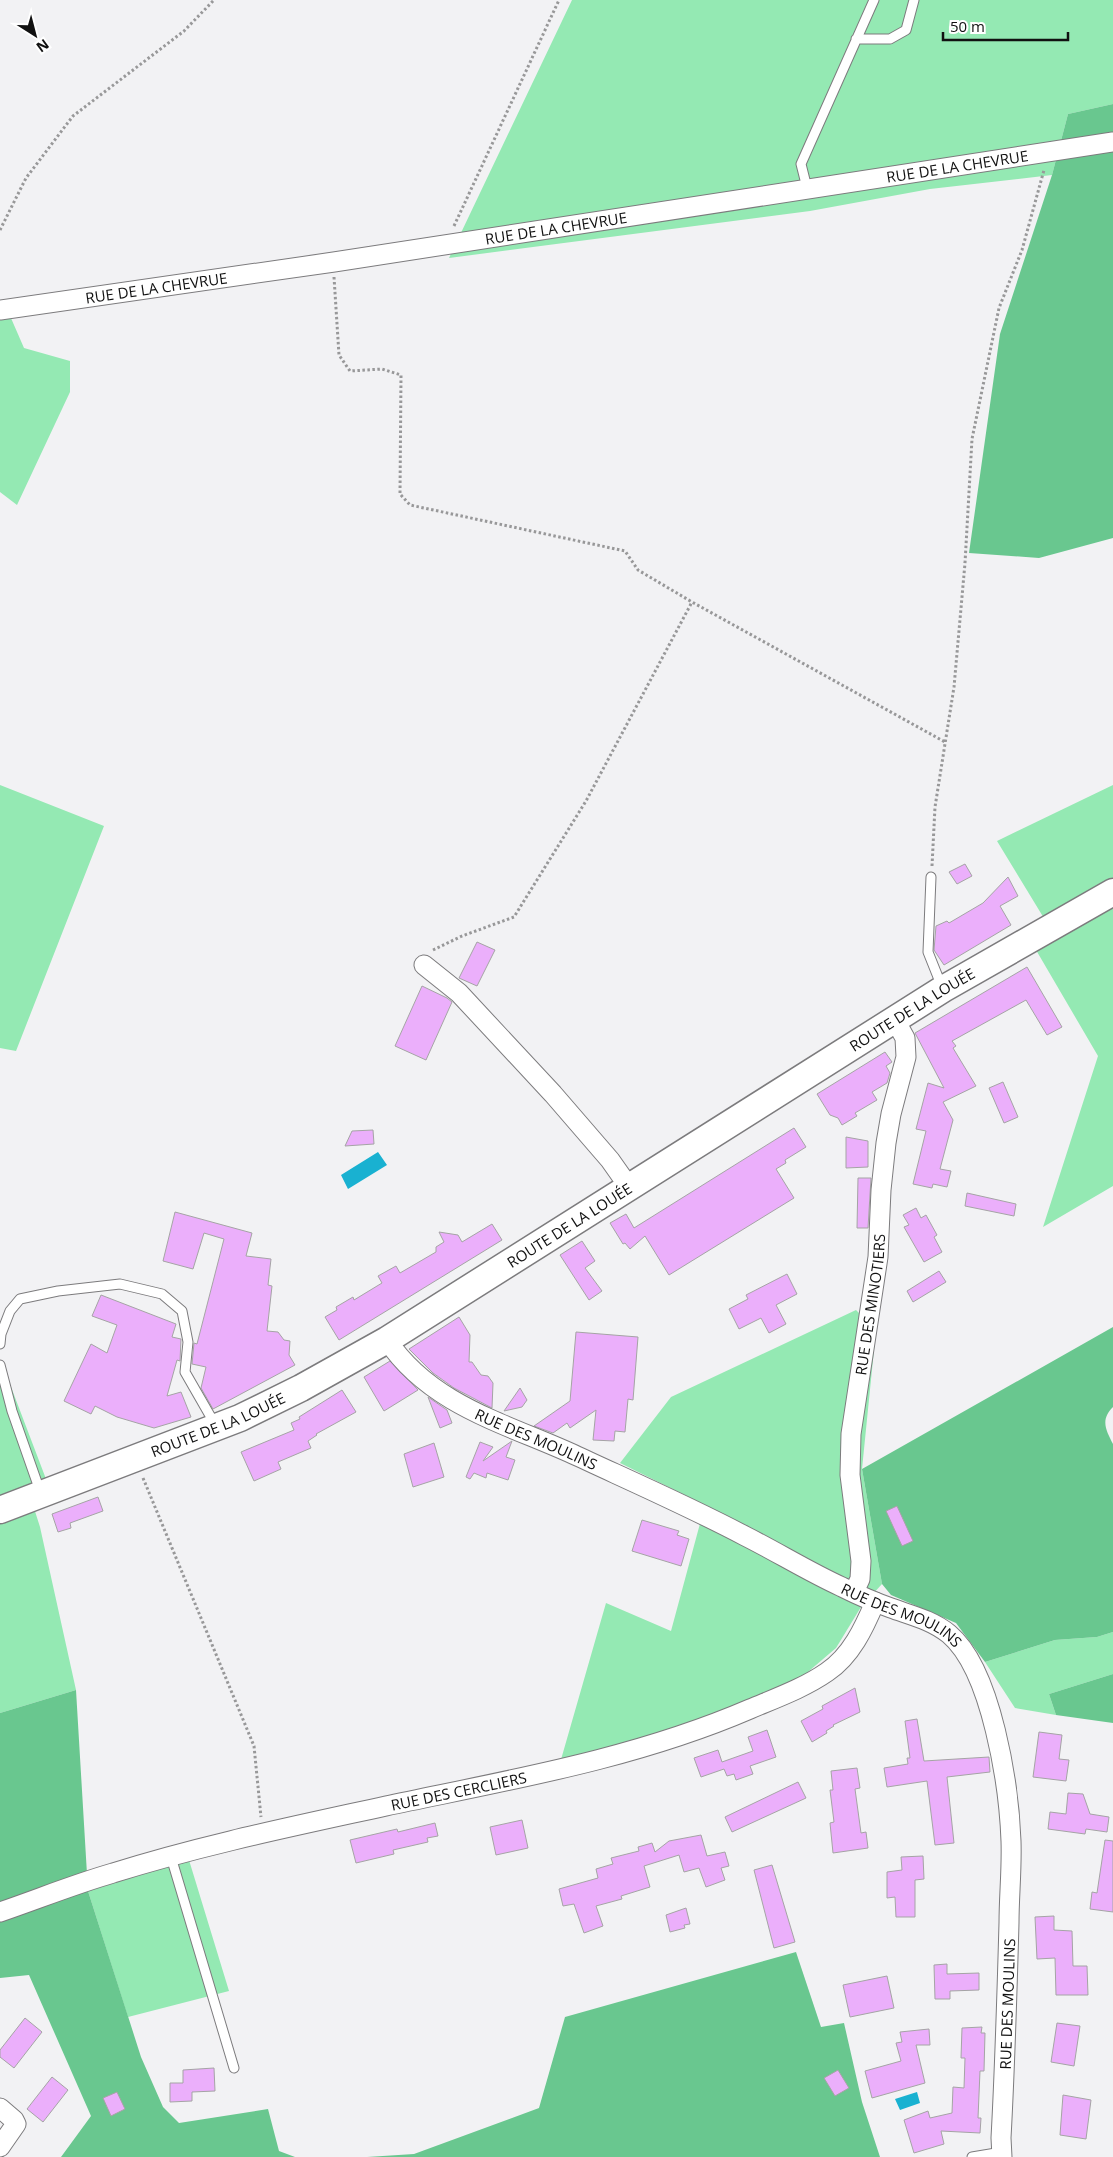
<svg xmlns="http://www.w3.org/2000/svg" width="1113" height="2157" viewBox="0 0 1113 2157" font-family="'Open Sans',sans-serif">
<rect width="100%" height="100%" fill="#f2f2f4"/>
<path fill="#94e9b3" d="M572,0H1113V104L1068,114L1052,175L930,189L810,211L449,258Z
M0,301L4,302L24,348L70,361V392L17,505L0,492Z
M0,785L104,826L16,1051L0,1048Z
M1113,785V1186L1043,1227L1098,1056L1036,950L1056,938L997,841Z
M856,1310L876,1330L862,1469L882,1584L861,1607L836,1648L795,1683L711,1721L560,1763L606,1603L671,1631L705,1505L620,1463L671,1397Z
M0,1377L8,1379L46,1479L27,1486L40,1527L76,1690L0,1713Z
M1113,1632V1674L1049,1694L1056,1715L1015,1708L985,1662L1055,1640L1097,1637Z
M189,1860L229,1991L128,2017L88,1891Z"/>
<path fill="#69c78f" d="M1113,104V538L1039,558L969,553L1000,334L1052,175L1068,114Z
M1113,1327V1407C1100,1420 1106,1430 1113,1444V1632L1097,1637L1055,1640L985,1662L956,1623L891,1595L882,1584L862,1469Z
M1113,1674V1723L1056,1715L1049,1694Z
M76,1690L88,1891L141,2057L163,2107L179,2123L268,2109L279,2151L295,2157H61L91,2116L29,1975L0,1978V1713Z
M796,1952L821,2027L844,2023L862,2102L880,2157H367L414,2154L539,2108L565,2017Z"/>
<path fill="#19b1d1" d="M378,1152L387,1165L348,1189L341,1175Z
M917,2092L920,2103L900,2110L895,2099Z"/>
<path fill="#ebaffb" stroke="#a5a4a5" d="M965,864L972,876L957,884L949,872Z
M1008,877L1018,896L1000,906L1011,925L944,965L934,950L936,926L947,921L949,923L983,903Z
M477,942L495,950L477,986L459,978Z
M1027,967L1062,1027L1047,1035L1026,1000L952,1041L956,1046L953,1048L976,1086L943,1102L953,1120L940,1169L951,1171L947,1187L933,1184L932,1188L913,1184L926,1131L916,1129L928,1083L944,1088L915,1033Z
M422,986L447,998L452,1002L426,1060L395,1046Z
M885,1052L892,1062L886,1066L890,1073L887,1083L872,1092L877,1100L855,1113L857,1116L842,1125L838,1118L830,1115L817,1094Z
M1003,1082L1018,1117L1004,1123L989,1088Z
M794,1128L806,1147L785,1160L786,1163L776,1169L794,1198L669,1275L645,1236L630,1249L625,1243L623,1244L610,1223L626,1214L634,1228Z
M373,1130L374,1144L345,1146L352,1131Z
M846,1137L868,1141V1167L846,1168Z
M858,1178H871L868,1228H857Z
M967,1193L1016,1204L1014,1216L965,1206Z
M916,1208L921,1218L926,1215L937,1235L934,1237L942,1252L924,1262L904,1227L909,1225L903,1215Z
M175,1212L252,1233L246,1256L271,1259L268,1285L272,1286L267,1331L278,1332L284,1340L290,1341L289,1355L295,1365L213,1409L201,1388L206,1367L192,1364L194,1343L197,1344L224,1239L204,1233L193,1269L163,1261Z
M492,1224L502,1240L339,1340L325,1317L337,1310L336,1307L353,1297L354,1300L382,1283L378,1276L396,1266L400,1273L436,1252V1247L444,1242L439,1232L458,1235L462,1242Z
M582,1241L595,1261L585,1268L602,1291L589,1300L560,1255Z
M939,1271L946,1282L913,1302L907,1291Z
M787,1274L797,1294L776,1305L786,1324L769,1333L761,1318L739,1329L729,1309L748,1299L746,1295Z
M101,1295L176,1324L172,1337L181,1339L180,1361L177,1360L167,1396L181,1392L191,1417L154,1428L117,1417L95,1406L91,1414L64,1401L91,1344L107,1353L117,1325L92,1316Z
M459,1317L470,1335L469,1362H472L481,1375L488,1376L493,1383L492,1408L454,1388L433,1373L409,1349Z
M576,1332L638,1337L633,1400L628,1399L625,1432L615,1431L614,1441L593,1440L596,1410L570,1428L567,1423L553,1433L534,1426L570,1401Z
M390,1361L418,1390L384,1411L364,1377Z
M520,1388L527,1400L522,1407L504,1411Z
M342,1390L356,1412L316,1434L317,1435L308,1441L311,1448L278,1462L281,1469L254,1481L241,1452L294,1430L291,1423L300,1419L299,1417Z
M428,1397L447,1410L452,1423L440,1428Z
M512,1441L506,1457L515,1460L508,1480L487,1473L486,1478L474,1473L470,1479L466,1477L480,1442L493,1447L483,1461Z
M434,1443L444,1477L413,1487L404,1454Z
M98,1497L103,1511L70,1523L71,1528L58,1532L52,1514Z
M897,1506L913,1541L902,1546L886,1511Z
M642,1520L679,1531L677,1535L689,1539L681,1566L632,1551Z
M855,1688L860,1712L833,1725L834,1726L826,1731L827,1733L812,1742L801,1721L823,1709L822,1706Z
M917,1719L924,1761L989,1757L990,1772L947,1777L954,1843L935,1845L927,1781L887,1787L884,1768L908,1764L907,1758H910L905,1721Z
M767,1730L776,1757L750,1766L753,1774L736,1780L734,1774L727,1776L724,1769L701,1777L694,1758L718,1750L722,1762L753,1751L748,1737Z
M1039,1732L1062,1735L1059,1759L1069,1760L1066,1781L1033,1777Z
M857,1768L860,1788L855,1789L861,1833L866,1832L868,1848L833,1853L830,1823L834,1822L830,1790H833L831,1771Z
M798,1782L806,1798L732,1832L725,1817Z
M1068,1793L1083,1794L1090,1814L1109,1817L1107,1832L1086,1829L1085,1834L1048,1829L1050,1812L1066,1814Z
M522,1820L528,1848L496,1855L490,1827Z
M435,1823L438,1836L427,1838L428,1842L393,1850L394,1854L356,1863L350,1840L397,1829L398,1832Z
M701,1835L707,1856L725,1852L729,1866L721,1868L725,1880L706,1887L699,1868L684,1872L679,1855L644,1866L650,1887L621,1896L622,1899L596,1906L603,1926L584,1933L574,1904L563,1906L559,1889L598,1878L596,1869L613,1864L611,1858L639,1851L638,1847L652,1843L655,1852L669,1841Z
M1105,1840L1113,1841V1912L1090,1909L1092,1892L1097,1893Z
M923,1856L924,1879L915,1880V1917H896L895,1897L887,1898V1872L902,1870L901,1857Z
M772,1865L795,1942L774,1948L754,1870Z
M686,1908L690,1924L684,1925L685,1928L670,1932L666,1915Z
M1054,1916V1930L1072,1931L1073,1966H1087L1088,1995H1056L1055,1958L1037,1959L1035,1917Z
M947,1964V1974L979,1973V1990L950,1991V1999H935L934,1965Z
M887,1976L894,2008L850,2017L843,1985Z
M25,2018L42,2032L14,2068L0,2057V2050Z
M1057,2023L1080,2026L1074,2066L1051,2062Z
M982,2027L981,2033H985L984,2071H980L978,2118H981L980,2133L941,2131L944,2144L914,2153L904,2120L928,2111L930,2118L952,2113L953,2087L964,2088L965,2058H961L962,2028Z
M929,2029L930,2045H916L925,2083L872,2098L865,2071L901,2061L896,2043L902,2042L900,2032Z
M214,2068L215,2091L192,2092V2101L170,2102V2083H183V2070Z
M838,2070L849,2088L835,2096L824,2078Z
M52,2077L68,2090L43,2122L27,2109Z
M117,2092L125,2109L111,2116L103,2098Z
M1063,2095L1091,2100L1086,2139L1060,2135Z"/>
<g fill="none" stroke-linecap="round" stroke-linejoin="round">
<g stroke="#7c7b7d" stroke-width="11">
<path id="service" d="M856,39H890L906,30L914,0
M807,188L801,164L874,0
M931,877L928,952L942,987
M0,1344L1,1334L10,1311L20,1299L58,1291L120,1284L162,1294L182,1311L188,1342L185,1372L216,1426
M0,1365L12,1411L40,1491
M171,1857L234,2068
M972,2157L1002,2152"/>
</g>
<g stroke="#7c7b7d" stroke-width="21">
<g id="minor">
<path id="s1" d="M0,310L334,262L1113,142"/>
<path d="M424,965L459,993L553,1094L610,1160L629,1187"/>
<path id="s2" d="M387,1340C431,1406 508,1424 577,1456C633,1482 690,1507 745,1536C777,1552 809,1572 842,1587C858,1595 874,1602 891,1608C910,1615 932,1620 949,1634C992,1670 1009,1786 1011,1841C1012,1868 1009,1896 1009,1923C1007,1994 1005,2066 1001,2138L1002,2157"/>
<path id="s3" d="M854,1592L860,1579L861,1561L850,1475L851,1434L878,1257L881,1190L886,1143L891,1114L906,1057L905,1038L895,1020"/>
<path id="s4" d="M0,1912C38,1899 75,1884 113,1873C202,1845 295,1826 386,1806C509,1780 634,1759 750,1709C776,1698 804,1688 827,1672C851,1656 864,1628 875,1602"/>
<path d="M0,2108L14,2120L16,2124L0,2147"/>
</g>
</g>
<g stroke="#7c7b7d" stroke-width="29">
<g id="secondary">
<path id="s5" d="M0,1510L240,1418L301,1388L387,1340L943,989L1113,892"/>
</g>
</g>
<path stroke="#989899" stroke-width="3" stroke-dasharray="2.5 2.5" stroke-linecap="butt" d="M454,226L559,0
M0,230L26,178L73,116L184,31L214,0
M334,277L339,355L350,371L382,369L401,375L400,494L410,505L625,551L638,570L692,602L945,742
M932,866L935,807L954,687L965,563L972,439L999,308L1022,250L1044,170
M433,950L462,936L514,917L586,801L692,602
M143,1478L254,1746L261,1817"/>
<use href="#service" stroke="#fff" stroke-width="9"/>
<use href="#minor" stroke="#fff" stroke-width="19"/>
<use href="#secondary" stroke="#fff" stroke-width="26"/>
</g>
<g text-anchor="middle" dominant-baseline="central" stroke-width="4" stroke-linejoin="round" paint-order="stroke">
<g font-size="15" fill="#111" stroke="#fff">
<text stroke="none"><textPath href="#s1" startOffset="968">RUE DE LA CHEVRUE</textPath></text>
<text stroke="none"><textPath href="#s1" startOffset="562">RUE DE LA CHEVRUE</textPath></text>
<text stroke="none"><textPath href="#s1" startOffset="158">RUE DE LA CHEVRUE</textPath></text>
<text stroke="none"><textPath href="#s5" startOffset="1044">ROUTE DE LA LOUÉE</textPath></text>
<text stroke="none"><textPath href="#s5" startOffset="639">ROUTE DE LA LOUÉE</textPath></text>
<text stroke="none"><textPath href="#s3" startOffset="291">RUE DES MINOTIERS</textPath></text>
<text stroke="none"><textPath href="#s5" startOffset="234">ROUTE DE LA LOUÉE</textPath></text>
<text stroke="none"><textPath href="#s2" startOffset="182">RUE DES MOULINS</textPath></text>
<text stroke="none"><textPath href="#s2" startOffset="588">RUE DES MOULINS</textPath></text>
<text stroke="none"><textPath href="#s4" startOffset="475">RUE DES CERCLIERS</textPath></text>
<text transform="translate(1007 2004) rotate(-88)">RUE DES MOULINS</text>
</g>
</g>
<g transform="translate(35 35) rotate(144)" stroke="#ffffff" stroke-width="4" paint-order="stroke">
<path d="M0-4L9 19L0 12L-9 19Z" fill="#111111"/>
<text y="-8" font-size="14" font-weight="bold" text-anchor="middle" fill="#111111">N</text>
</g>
<path d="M943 32v8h125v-8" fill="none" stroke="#111111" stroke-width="2.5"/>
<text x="950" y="32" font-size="15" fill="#111111" stroke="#ffffff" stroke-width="4" paint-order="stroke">50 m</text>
</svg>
